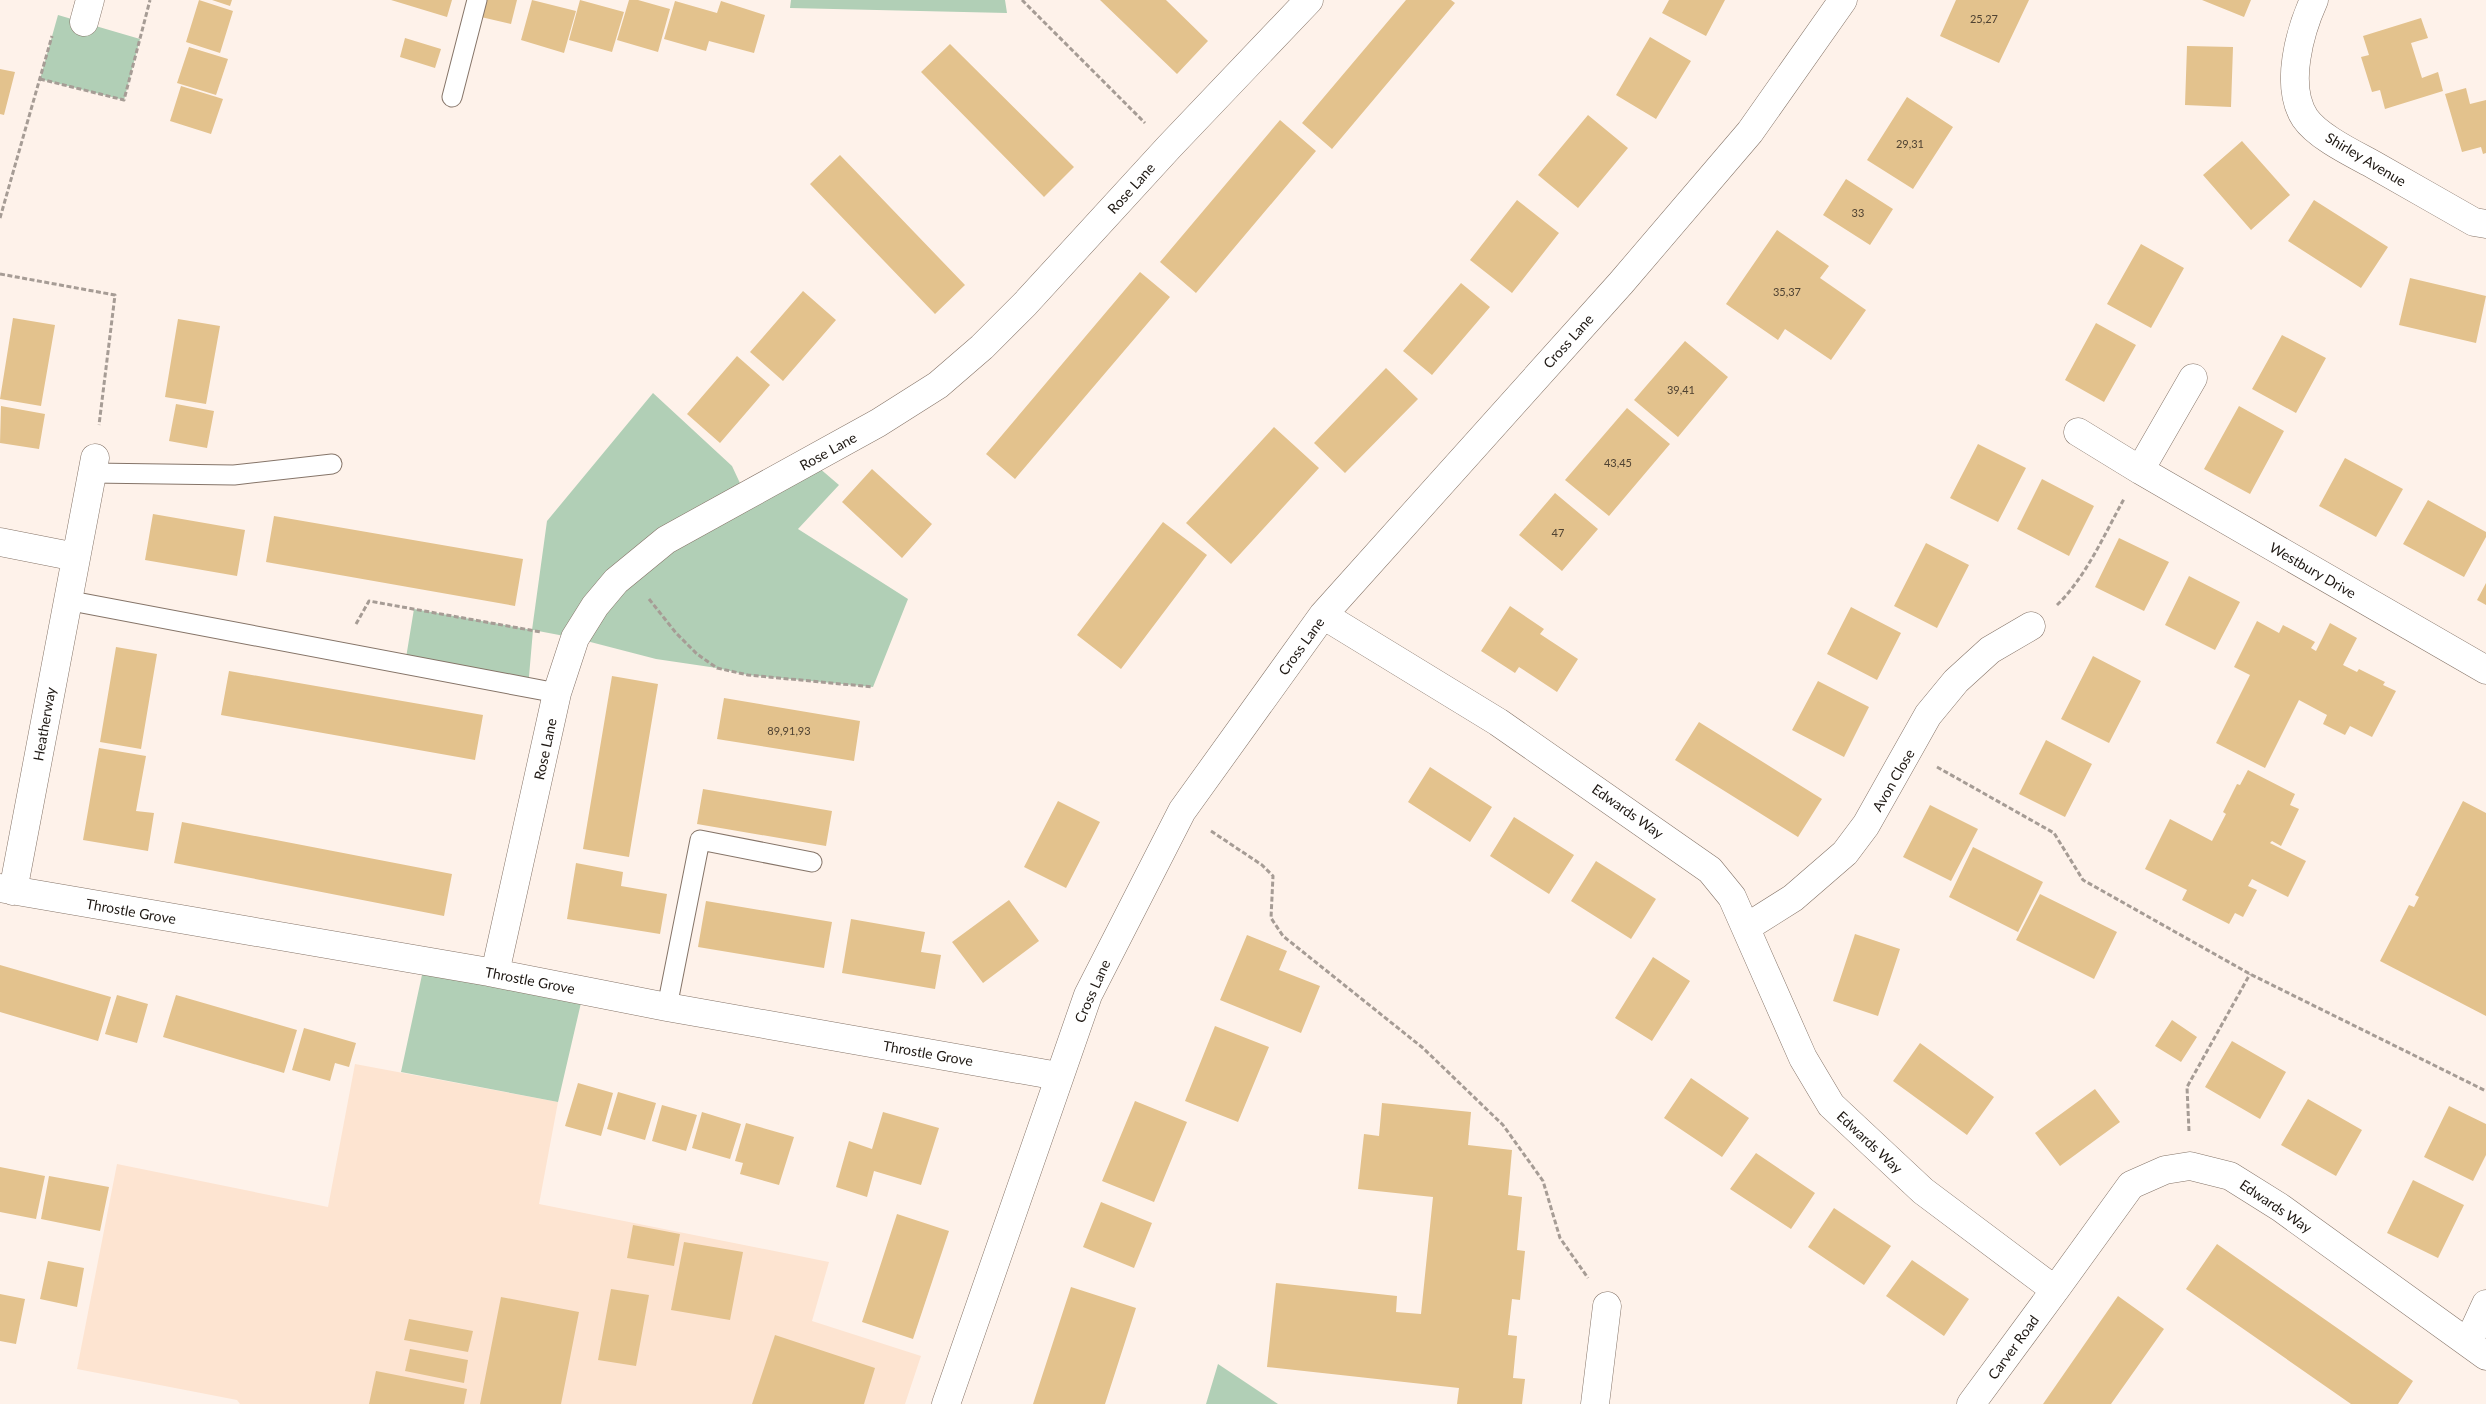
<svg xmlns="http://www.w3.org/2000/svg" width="2486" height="1404" viewBox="0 0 2486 1404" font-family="Lato,sans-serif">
<rect width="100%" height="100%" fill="#fef2ea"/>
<path fill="#fde4d1" d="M355,1064L558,1102L539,1204L829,1262L812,1321L921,1356L905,1404H240L237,1400L77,1369L117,1164L328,1207Z"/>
<path fill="#b1cfb6" d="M791,0H1005L1007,13L790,8Z
M58,15L140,39L124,100L40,79Z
M653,393L732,466L746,496L811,461L839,485L798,529L908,599L873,687L748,675L717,668L656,659L575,638L533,630L528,688L405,664L414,609L532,630L547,521Z
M425,961L584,990L558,1102L401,1072Z
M1218,1364L1278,1404H1206Z"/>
<path fill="#e3c28d" d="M199,0L233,11L220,53L186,42Z
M212,0H232L230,6Z
M391,0H452L447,17Z
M486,0H517L511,24L481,17Z
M532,0L576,11L564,53L521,40Z
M580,0L624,12L612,52L569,40Z
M629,0H638L670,9L658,52L617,40Z
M1100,0H1166L1208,41L1177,74Z
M1406,0H1451L1455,3L1332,149L1302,123Z
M1669,0H1725L1706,36L1662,13Z
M1956,0H2029L1999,63L1940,36Z
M2202,0H2251L2244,17Z
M675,1L717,13L721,1L765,15L754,53L709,41L706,51L664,39Z
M2421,18L2428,38L2411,43L2422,78L2438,72L2443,91L2385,109L2380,90L2372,92L2361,57L2369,55L2363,36Z
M1650,37L1691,61L1656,119L1616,95Z
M405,38L441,49L435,68L400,57Z
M950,44L1074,167L1044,197L921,72Z
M2187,46L2233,47L2231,107L2185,105Z
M189,47L228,59L216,95L177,83Z
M0,69L15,72L4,115L0,114Z
M181,86L223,99L211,134L170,121Z
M2466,88L2470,104L2486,100V153L2483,154L2481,147L2462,152L2445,94Z
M1907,97L1953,127L1913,189L1867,160Z
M1588,115L1628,148L1578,208L1538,175Z
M1280,120L1316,151L1196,293L1160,262Z
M2242,141L2290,195L2251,230L2203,175Z
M840,155L965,285L935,314L810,184Z
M1846,179L1893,209L1870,245L1823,215Z
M1517,200L1559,233L1512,293L1470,260Z
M2314,200L2388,247L2361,288L2288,241Z
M1777,230L1829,266L1820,278L1866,310L1831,360L1785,329L1778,340L1726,304Z
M2141,244L2184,268L2151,328L2107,304Z
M1140,272L1170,297L1015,479L986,454Z
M2410,278L2486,296L2476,343L2399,325Z
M1461,283L1490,307L1432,375L1403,351Z
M803,291L836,320L783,381L750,352Z
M13,318L55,325L41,406L0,399Z
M178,319L220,326L206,404L165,397Z
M2096,323L2136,345L2104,402L2065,380Z
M2282,335L2326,358L2296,413L2252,389Z
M1685,341L1728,377L1678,437L1634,400Z
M737,356L770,385L720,443L687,414Z
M1386,368L1418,399L1345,473L1314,443Z
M176,404L214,411L207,448L169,441Z
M1,406L45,414L39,449L0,443Z
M2239,406L2284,431L2250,494L2204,469Z
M1627,408L1670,444L1609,516L1565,480Z
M1274,427L1319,468L1231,564L1186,523Z
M1978,444L2026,468L1998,522L1950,498Z
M2345,458L2403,489L2376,537L2319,506Z
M872,469L932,524L902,558L842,502Z
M2042,479L2094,506L2069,556L2017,529Z
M1555,493L1598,529L1562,571L1519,535Z
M2428,500L2486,532V537L2464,577L2403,544Z
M153,514L245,530L237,576L145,560Z
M274,516L523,559L515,606L266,562Z
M1163,522L1207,555L1121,669L1077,635Z
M2119,538L2169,562L2144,611L2095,587Z
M1926,543L1969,565L1937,628L1894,606Z
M2189,576L2240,602L2215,650L2165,625Z
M2486,583V605L2477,600Z
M1510,606L1544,629L1540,634L1578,659L1557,692L1519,667L1515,673L1481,651Z
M1851,607L1901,633L1877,680L1827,654Z
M2257,621L2279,633L2283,625L2315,642L2311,648L2316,651L2330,623L2357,638L2343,665L2357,672L2359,669L2385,682L2383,685L2396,691L2372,737L2350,726L2345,735L2323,724L2327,715L2299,700L2265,768L2216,743L2250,675L2234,667Z
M116,647L157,654L141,749L100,742Z
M2093,656L2141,681L2109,743L2061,719Z
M229,671L483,715L475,760L221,715Z
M612,676L658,684L629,857L583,849Z
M1818,681L1869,707L1844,757L1792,730Z
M724,698L860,721L854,761L717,739Z
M1699,722L1822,799L1798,837L1675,760Z
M2046,740L2092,764L2065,817L2019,794Z
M99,748L146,756L136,811L154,813L148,851L83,840Z
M1430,767L1492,807L1470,842L1408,802Z
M2248,770L2295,794L2290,805L2299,809L2281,846L2272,841L2270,843L2306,861L2288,897L2252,879L2248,886L2257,890L2243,917L2235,913L2229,924L2182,900L2187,890L2145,869L2170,819L2212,841L2226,814L2223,812L2237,784L2240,785Z
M703,789L832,811L826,846L697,824Z
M1058,801L1100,822L1066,888L1024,867Z
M2463,801L2486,813V1016L2380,961L2409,905L2414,907L2419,897L2415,895Z
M1930,805L1978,829L1951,881L1903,857Z
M1514,817L1574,855L1549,894L1490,856Z
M182,822L452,874L444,916L174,863Z
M1973,847L2043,882L2018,932L1949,897Z
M1596,861L1656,899L1631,939L1571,901Z
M576,863L623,872L621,886L667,894L660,934L567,919Z
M2040,894L2117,932L2094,979L2016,940Z
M1009,900L1039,941L983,983L952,942Z
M706,901L832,922L824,968L698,947Z
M851,919L925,932L921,952L941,955L935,989L842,973Z
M1855,934L1900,949L1878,1016L1833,1001Z
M1247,935L1287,951L1279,970L1320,986L1301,1033L1220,1000Z
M1653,957L1690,981L1652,1041L1615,1018Z
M0,965L111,997L98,1041L0,1012Z
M117,995L148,1004L137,1043L105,1034Z
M176,995L297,1030L284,1073L163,1037Z
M2172,1020L2197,1037L2181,1062L2155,1046Z
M1215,1026L1269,1047L1238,1122L1185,1101Z
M304,1028L356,1043L349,1067L335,1063L330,1081L292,1070Z
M2232,1041L2286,1072L2260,1119L2205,1087Z
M1920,1043L1994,1097L1967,1135L1893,1081Z
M1691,1078L1749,1118L1722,1157L1664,1118Z
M578,1083L613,1093L601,1136L565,1126Z
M2095,1089L2120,1122L2060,1166L2035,1133Z
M618,1092L656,1103L645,1140L607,1129Z
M2308,1099L2362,1130L2336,1176L2281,1145Z
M1135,1101L1187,1122L1154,1202L1102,1181Z
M1382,1103L1471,1112L1468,1145L1512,1150L1508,1195L1522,1197L1517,1250L1525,1251L1520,1300L1512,1299L1508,1335L1517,1336L1513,1378L1525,1379L1522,1404H1457L1459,1388L1267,1367L1276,1283L1397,1296L1396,1312L1421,1314L1433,1197L1358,1189L1364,1134L1379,1136Z
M662,1105L697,1115L686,1151L652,1141Z
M2449,1106L2486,1124V1155L2473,1181L2424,1157Z
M702,1112L741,1124L730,1159L692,1148Z
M883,1112L939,1128L921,1185L874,1171L867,1197L836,1187L849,1141L872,1149Z
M746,1123L794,1137L779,1185L740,1174L743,1163L735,1161Z
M1756,1153L1815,1193L1791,1229L1730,1189Z
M0,1167L45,1176L36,1219L0,1212Z
M49,1176L109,1187L100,1231L41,1219Z
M2413,1180L2464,1205L2438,1258L2387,1233Z
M1101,1202L1152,1223L1134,1268L1083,1247Z
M1834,1208L1891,1246L1864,1285L1808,1247Z
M897,1214L949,1231L913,1339L862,1322Z
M633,1225L680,1234L674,1266L627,1258Z
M684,1242L743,1252L730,1320L671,1310Z
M2217,1244L2413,1381L2398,1404H2351L2186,1289Z
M1912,1260L1969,1299L1944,1336L1886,1296Z
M48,1261L84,1268L77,1307L40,1299Z
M1071,1287L1136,1308L1105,1404H1033Z
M611,1289L649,1295L636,1366L598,1360Z
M0,1294L25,1299L16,1344L0,1341Z
M2118,1296L2164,1329L2111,1404H2043Z
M501,1297L579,1312L561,1404H480Z
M409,1319L473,1331L468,1352L404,1340Z
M775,1335L875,1368L864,1404H752Z
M410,1349L468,1360L464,1383L405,1371Z
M376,1371L467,1389L464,1404H369Z"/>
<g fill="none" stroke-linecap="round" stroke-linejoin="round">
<g stroke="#857468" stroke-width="21">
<path id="service" d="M452,97L477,0
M92,473L234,475L332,464
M66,600L557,693
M667,1007L700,840L812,862"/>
</g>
<g stroke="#857468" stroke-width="29">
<path id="minor" d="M2314,0C2300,31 2284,86 2305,118C2318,137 2354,154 2374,165C2407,184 2441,203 2474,222L2486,224
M84,22L90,0
M2078,432L2140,470L2486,670
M2140,470L2193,378
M0,542L76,557
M1323,615L1498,722L1710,870L1732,897L1803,1058L1831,1105L1923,1191L2055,1290L2131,1185L2165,1170L2190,1166L2230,1176L2281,1208L2486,1356
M0,888L489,972L667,1007L1058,1076
M13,891L95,458
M1747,927L1793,898L1845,853L1866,825L1928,715L1956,681L1990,650L2031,626
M495,973L557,693L575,638L595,606L616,581L666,540L878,423L938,385L982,347L1025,304L1169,147L1309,0
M2468,1343L2486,1304
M946,1404L1088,995L1182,811L1323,615L1621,283L1750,132L1843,0
M1595,1404L1607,1306
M1971,1404L2055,1290"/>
</g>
<path stroke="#a69c95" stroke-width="3" stroke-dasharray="5 2.5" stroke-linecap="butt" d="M1022,0L1145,123
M40,79L124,100L150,0
M0,218L52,36
M0,274L115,295L99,425
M649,599L676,633L697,654L717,668L748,675L873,687
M2057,605C2086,577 2104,535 2124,499
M356,624L369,601L541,632
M1937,767L2054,833L2083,880L2250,974L2486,1091
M1211,831L1262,865L1273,876L1271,918L1283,936L1423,1048L1503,1125L1543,1181L1560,1238L1588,1278
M2189,1131L2187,1087L2250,974"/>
<use href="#service" stroke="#fff" stroke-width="19"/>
<use href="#minor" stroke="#fff" stroke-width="28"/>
</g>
<g text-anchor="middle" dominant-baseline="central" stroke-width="4" stroke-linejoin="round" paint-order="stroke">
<g font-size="11" fill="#4f4232">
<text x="1984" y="18">25,27</text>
<text x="1910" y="143">29,31</text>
<text x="1858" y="212">33</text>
<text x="1787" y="291">35,37</text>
<text x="1681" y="389">39,41</text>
<text x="1618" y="462">43,45</text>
<text x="1558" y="532">47</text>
<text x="789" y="730">89,91,93</text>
</g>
<g font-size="14" fill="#1e1813" stroke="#fff">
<text transform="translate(2366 159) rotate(31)">Shirley Avenue</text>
<text transform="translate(1131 188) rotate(-48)">Rose Lane</text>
<text transform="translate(1568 341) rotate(-48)">Cross Lane</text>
<text transform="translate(828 451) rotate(-29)">Rose Lane</text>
<text transform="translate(2313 570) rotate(30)">Westbury Drive</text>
<text transform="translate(1301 646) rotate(-54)">Cross Lane</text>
<text transform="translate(44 724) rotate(-80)">Heatherway</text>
<text transform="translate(545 749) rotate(-78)">Rose Lane</text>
<text transform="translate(1893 780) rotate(-60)">Avon Close</text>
<text transform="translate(1628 811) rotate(35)">Edwards Way</text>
<text transform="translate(131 911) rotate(10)">Throstle Grove</text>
<text transform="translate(530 980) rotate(11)">Throstle Grove</text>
<text transform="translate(1092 991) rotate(-66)">Cross Lane</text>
<text transform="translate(928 1053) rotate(10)">Throstle Grove</text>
<text transform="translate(1870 1142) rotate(43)">Edwards Way</text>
<text transform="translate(2276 1206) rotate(34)">Edwards Way</text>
<text transform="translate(2013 1347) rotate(-54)">Carver Road</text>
</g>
</g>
</svg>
